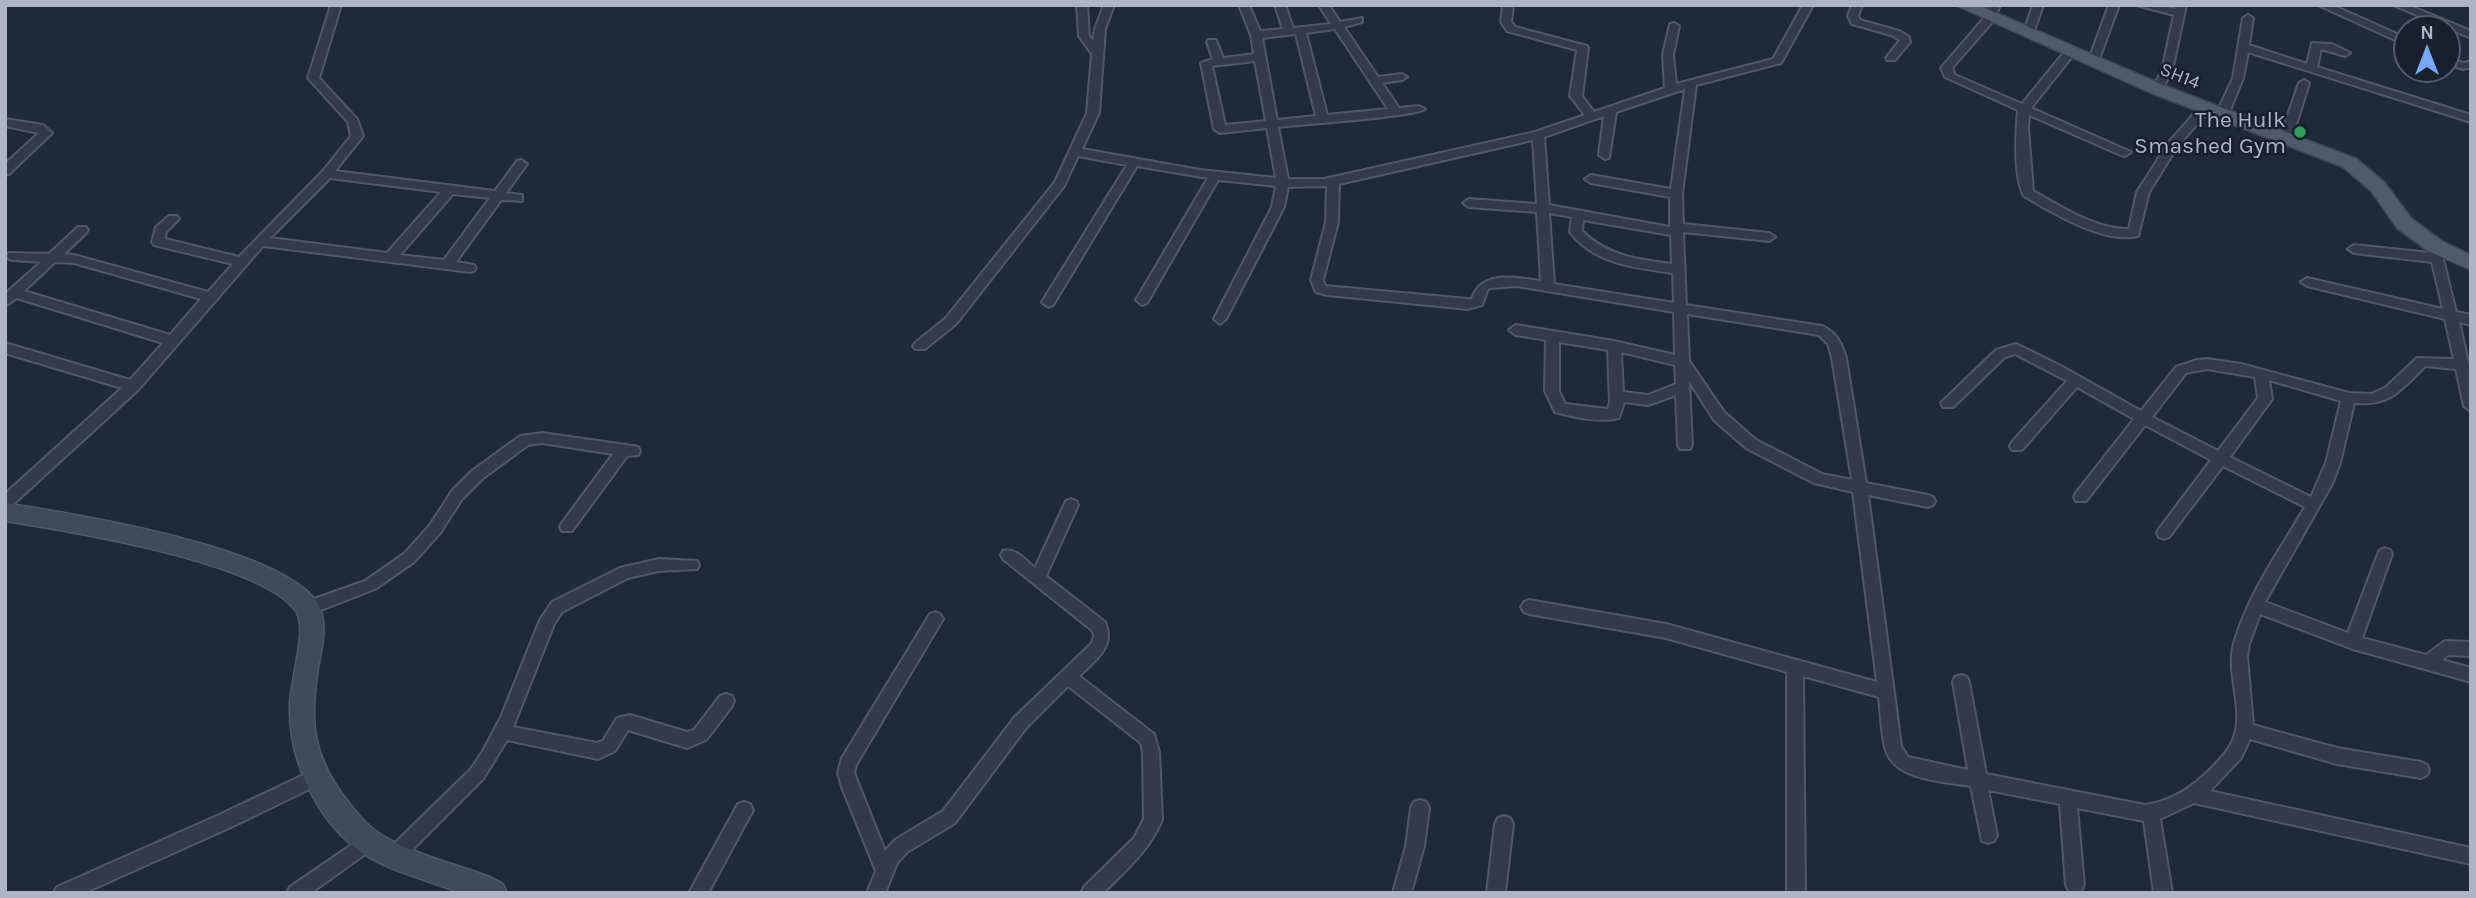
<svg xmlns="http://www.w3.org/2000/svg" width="2476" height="898" viewBox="0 0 2476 898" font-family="Karla,sans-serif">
<rect width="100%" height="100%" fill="#1e2939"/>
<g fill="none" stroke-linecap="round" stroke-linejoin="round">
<g stroke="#4f5867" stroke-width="4">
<path id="street" d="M331,5H341L319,78L357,119L363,136L335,171L495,191L517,161L521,160L527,164L506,193L522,195V201L501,200L456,262L474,265L476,268L474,271L470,272L263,246L138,390L10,507L5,509V494L122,388L5,353V343L130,380L163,343L17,298L5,306V294L41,262L13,260L9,259L7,256L9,253L49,254L78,227H86L88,230L86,233L64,254L74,255L208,292L233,264L154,245L152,242L156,227L169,216H177L179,219L166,232L165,239L239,257L323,171L351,136L348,122L308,78ZM330,178L441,192L387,253L270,238ZM453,194L490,198L444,260L400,255ZM55,262L74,263L201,299L170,335L24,291Z
M1077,5H1087L1089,36L1093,41L1095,29L1104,5H1114L1105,29L1099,113L1082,149L1200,170L1276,178L1267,128L1220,133L1214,129L1201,63L1213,59L1207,42L1208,40H1216L1223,58L1254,54L1251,35L1239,5H1249L1260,31L1283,29L1275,5H1285L1293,28L1331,24L1319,5H1329L1340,22L1362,18V22L1344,27L1378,77L1402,74L1407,77L1402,80L1382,83L1399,108L1419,106L1425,109C1413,117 1301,124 1278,127L1288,179H1324L1535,132L1585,115L1570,96L1577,50L1507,31L1501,22L1503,5H1513L1511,22L1515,27L1587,46L1588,48L1582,96L1594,112L1665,88L1663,55L1670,24L1674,23L1679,26L1673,55L1676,84L1773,59L1803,5H1813L1781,63L1696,85L1682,194L1683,224L1769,233L1775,237L1769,241L1683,232L1686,305L1822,326C1836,332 1842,344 1846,358L1866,483L1928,495L1933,497L1935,501L1933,505L1928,507L1868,495L1901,746L1908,757L1968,770L1953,682L1955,677L1961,675L1967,677L1969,682L1986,774L2145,805C2167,802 2185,792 2202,777C2213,767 2227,754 2233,740C2246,709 2224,672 2235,640C2250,591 2280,550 2305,507L2223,466L2169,537L2164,539L2159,537L2157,533L2159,529L2211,460L2145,425L2086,501H2076L2074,497L2076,493L2134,419L2077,387L2022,450H2012L2010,446L2012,442L2067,381L2015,354L2005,357L1953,407H1943L1941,403L1996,350L2016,344L2059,365L2141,411L2176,367L2197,360L2207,359L2241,364L2349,393L2371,394L2385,388L2417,358L2454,359L2445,319L2307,286L2301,282L2307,278L2443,309L2432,262L2354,253L2348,249L2354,245L2430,253L2431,243H2439L2456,312L2471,315V325L2459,322L2471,375V411L2464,406L2456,369L2425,366C2401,390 2391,406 2354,403L2340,463L2332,484L2265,602L2348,633L2378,554L2380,550L2385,548L2390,550L2392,554L2362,638L2426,655L2445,641L2471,642V656L2448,655L2442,660L2471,668V682L2353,649L2260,614L2249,644L2247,657L2253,725L2337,748L2421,762L2427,765L2429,770L2427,775L2421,778L2337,764L2250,739L2241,758L2210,791L2471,848V864L2194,803L2160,819L2172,893H2154L2144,821L2077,808L2084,885L2081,891H2069L2066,885L2060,804L1988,790L1997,835L1994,841L1988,843L1982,841L1971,786C1943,781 1893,781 1885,747C1881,731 1881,713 1879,697L1803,676L1805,893H1787V672L1666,638L1529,614L1524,612L1521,607L1524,602L1529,600L1666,624L1877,682L1853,492L1814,483L1746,448L1714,420L1689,381L1692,445L1690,449H1680L1678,445L1676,395L1648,405L1624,402L1619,418C1599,423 1574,417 1555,412L1545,391L1546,340L1516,335L1509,330L1516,325L1614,341L1675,355L1674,312L1517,286L1490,288L1487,291L1482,305L1468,309L1327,295L1316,292L1311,280L1326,222L1327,186L1288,187L1284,207L1226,319L1220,324L1214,319L1272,207L1276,186L1218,180L1147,303L1142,305L1136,300L1208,178L1137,166L1053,305L1048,307L1042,302L1127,165L1078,156L1064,186L956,324L925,349H915L913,346L915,343L946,318L1055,182L1087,113L1092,54L1079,36ZM1335,29L1388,109L1327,115L1306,33ZM1296,34L1316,116L1277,120L1262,38ZM1255,61L1266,121L1225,125L1212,66ZM1685,89L1671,189L1591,175L1585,179L1591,183L1670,197V227L1549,205L1544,137L1604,116L1599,155L1605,159L1609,158L1616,112ZM1533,140L1537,204L1469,199L1463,203L1469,207L1537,212L1541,281C1517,278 1481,269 1472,299H1468L1325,286L1323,280L1338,222L1339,184ZM1549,213L1572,217L1570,232C1594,264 1636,268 1673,273L1674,303L1554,284ZM1583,220L1671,235L1672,264C1639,260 1607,256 1582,231ZM1687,314L1819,335L1828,344L1832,358L1852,480L1822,474L1756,440L1724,412L1689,361ZM1559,342L1608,350L1610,402L1608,409L1565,404L1559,391ZM1621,352L1675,365L1676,384L1648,395L1623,392ZM2207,369L2255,377L2258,398L2218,451L2152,417L2186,373ZM2269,380L2341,401L2326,463L2311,497L2230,457L2272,399Z
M1852,5H1862L1858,16L1860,20L1899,31L1909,37L1910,42L1895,60H1887L1886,58L1900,40L1891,35L1852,24L1848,16Z
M1990,5H2000L1994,20L1952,68L1955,75L2022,104L2066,50H2074V54L2031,108L2131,152L2125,156L2121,155L2029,115L2028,128L2033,191C2060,206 2096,230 2129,229L2137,192L2169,142L2201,106L2205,105L2211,108L2177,147L2149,192L2138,236C2104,244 2053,213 2024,196C2013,175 2016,133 2018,110L1945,77L1941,68L1985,17Z
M2033,5H2043L2033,34L2028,37L2023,34Z
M2109,5H2119L2098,62L2097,64H2089L2088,62Z
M2136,5H2157L2175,9L2176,5H2186L2172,71L2161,91L2157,92L2152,89L2162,71L2174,15Z
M2318,5H2332L2406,38V45Z
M2393,5H2408L2471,31V38Z
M2248,15L2253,18L2249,45L2307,64L2312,43L2332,44L2350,53L2345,56L2321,49L2317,67L2471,115V122L2248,52L2243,78L2228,115L2222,118L2218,117L2216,115L2233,78L2243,18Z
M2448,57L2464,63L2471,61V67L2463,69L2448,64Z
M2304,80L2309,83L2292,138L2290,141H2282L2280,138L2299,83Z
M5,119L43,125L52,133L9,174L5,175V164L39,133L5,126Z
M542,433L633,446L638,447L640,451L638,455L627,456L572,531H562L560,527L562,523L613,454L542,443L528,445L482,479L462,499L440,533L414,562L375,589L308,615L303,613L300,608L303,603L365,581L404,554L430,525L452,491L472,471L520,436Z
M1071,499L1076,501L1078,505L1046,576L1105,622C1116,646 1095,661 1079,676L1154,734L1159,752L1162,820C1148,852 1127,869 1103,893H1081L1084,887L1134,838L1144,819L1143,752L1141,743L1068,686L1026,728L955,823L907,852L897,863L885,893H867L876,871L842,787L838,773L842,758L930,614L935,612L940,614L943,619L940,624L856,765L854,773L885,851L895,840L943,811L1014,718L1092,643L1094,636L1093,631L1003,559L1001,555L1003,551C1015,547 1026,561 1035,568L1066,501Z
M659,559L697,561L699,565L697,569L659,571L628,578L562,612L554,624L513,727L597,743L603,741L617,718L630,715L687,732L694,730L720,696L726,694L732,696L734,701L732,706L706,740L687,748L628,730L615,751L598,759L507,740L483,779L400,862L394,864L388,862L385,856L388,850L471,769L483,751L501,717L540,620L552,602L620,568Z
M314,770L320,772L322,778L320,784L231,827L84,893H54L57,887L219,815Z
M1420,800L1426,802L1429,808L1424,846L1411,893H1393L1406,846L1411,808L1414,802Z
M744,802L750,804L753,810L708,893H689L738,804Z
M1504,816L1510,818L1513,824L1505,893H1487L1495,824L1498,818Z
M369,833L375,835L378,841L375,847L311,893H287L290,887Z"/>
</g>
<g stroke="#4f5867" stroke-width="3">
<path id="secondary" d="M5,503C74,514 276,546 316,601C329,619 322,648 318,668C309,724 313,758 349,803C361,819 373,832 392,841C423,857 459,865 492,878L503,884L507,893C493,893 478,894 465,893C452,891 437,884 424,880C401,872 376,864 357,849C315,818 288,756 290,705C290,683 308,627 296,611C259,561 69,531 5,521Z"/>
</g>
<g stroke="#3b4453" stroke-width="3">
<path id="primary" d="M1955,5H1978L2163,85L2357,159L2385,183L2411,218L2442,241L2471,255V270L2428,251L2397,228L2371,191L2343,167L2151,93Z"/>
</g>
<use href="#street" fill="#323b49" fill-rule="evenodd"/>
<use href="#secondary" fill="#3f4a5c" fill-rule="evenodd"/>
<use href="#primary" fill="#4f5a6a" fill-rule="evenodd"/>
</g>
<circle fill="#2e9e5b" stroke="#18202d" stroke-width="2.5" cx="2300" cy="132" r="7"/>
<g text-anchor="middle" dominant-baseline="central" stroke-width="5" stroke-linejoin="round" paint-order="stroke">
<g font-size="19" fill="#acb5c6" stroke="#18202d">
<text transform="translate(2180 76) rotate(22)">SH14</text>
</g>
<g font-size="23" fill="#acb5c6" stroke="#18202d" text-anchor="end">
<text x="2286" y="119">The Hulk<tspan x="2286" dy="26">Smashed Gym</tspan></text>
</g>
</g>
<rect width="2476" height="898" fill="none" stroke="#acb5c6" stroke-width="14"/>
<g transform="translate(2427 49)"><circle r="33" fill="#18202d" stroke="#535c6a" stroke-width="2"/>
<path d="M0-5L12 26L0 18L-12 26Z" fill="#78a9ff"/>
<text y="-10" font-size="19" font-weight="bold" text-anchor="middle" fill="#acb5c6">N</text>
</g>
</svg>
